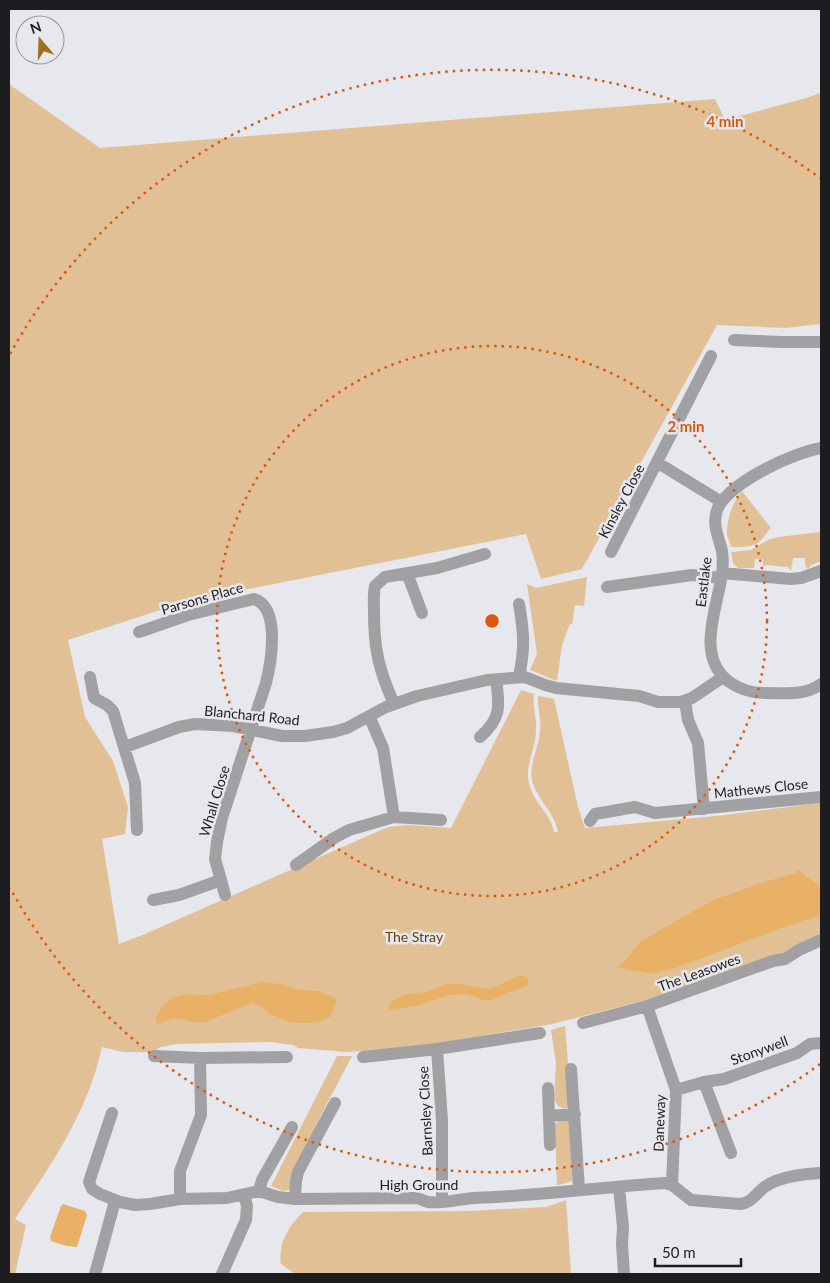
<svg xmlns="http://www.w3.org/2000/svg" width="830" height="1283" viewBox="0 0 830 1283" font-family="Lato,sans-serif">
<rect width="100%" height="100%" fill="#e7e7ee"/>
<path fill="#e2c095" d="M9,84L100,148L715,99L725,120L806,98L821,93V324L784,328L717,325L582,569L541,579L526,534L188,601L68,640L85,717L113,761L128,807L125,834L102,839L119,944L145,934L388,827L407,825L451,828L521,690L534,694C532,707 537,717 536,730C536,750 523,767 530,787C535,804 551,814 554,832H558C554,811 537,800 532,780C529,764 539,747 540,731C542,720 537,708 538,696L554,699L578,807L585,828L716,816L821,803V936L791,951L642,1001L552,1024L434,1044L366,1051L346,1052L298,1048L293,1045L271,1042L176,1044L160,1047L153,1052H123L102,1047C87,1114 52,1163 15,1219L26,1225L15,1274H9Z
M742,491L771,528C767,531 766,535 763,538C755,548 743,547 731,547C730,543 728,539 727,535C726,521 733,501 742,491Z
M821,532V561L811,565L808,569L805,566V558H793L791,571L788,567L765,565L763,567V559H755L754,568H738L733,563L731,552L751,550L768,540L778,537Z
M587,577L584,606L575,605L572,624H570L562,645L557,681L530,670L537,654L527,584L536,588Z
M565,1026L568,1062V1107L565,1109L558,1106L554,1099L556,1063L551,1030Z
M337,1056H352L319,1119L289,1190L283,1191L271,1186Z
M560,1120H568L570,1122L572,1181L559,1185H557L555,1125Z
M566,1200L571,1274H295L281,1264C278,1243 288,1227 303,1212L469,1211L546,1207Z"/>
<path fill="#e8b166" d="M798,870L821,887V915L787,926L670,970L651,974L620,968L619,965L624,962L641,941L713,900L765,882L795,873Z
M518,976H524L528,978V985L491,1000H483L467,994L450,995L416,1006L389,1010L388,1006L393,1000L407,994L427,992L447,984H460L486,989L495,987Z
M262,982L279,984L301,990L318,991L336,999V1004L330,1017C312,1026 289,1025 272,1015C265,1011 260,1004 252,1003L205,1022L196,1023L182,1019L173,1018L158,1024L155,1019L163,1005L174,997L188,994L209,995Z
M63,1204L85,1211L87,1215L77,1247L67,1246L51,1241L50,1237L61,1206Z"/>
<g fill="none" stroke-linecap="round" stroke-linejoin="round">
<path stroke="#a1a1a4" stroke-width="12" d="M734,340L783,342H821
M821,448C795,452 721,485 716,514C713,527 719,538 722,551C723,558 723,566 722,573C718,607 695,655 728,681C740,690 751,693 766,693C785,693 805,696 821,684
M658,463L720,501
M611,552L711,356
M407,573L422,613
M722,573L791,579L801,578L821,571
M607,587L692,575L721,578
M139,632L188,615L254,599C281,607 271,663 266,683L222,818L217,842L215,859L221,880L179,895L153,900
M90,677L94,698L107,705L113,711L135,783L137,830
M519,677C525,648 524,633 519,604
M685,701L688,720L698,743L704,809
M394,704C379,670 374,650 374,613C374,604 373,595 375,586L385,577L437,568L485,554
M369,716L383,748L394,817L441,820
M480,737C501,719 500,706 496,680
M125,747L179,727L195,724L233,726L282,736H305L333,732L347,728L386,707L417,696L487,680L525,677L545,685L556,688L639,696L658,702H681L692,698L723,677
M590,821L595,814L635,807L655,813L821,797
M296,865L334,838L349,830L394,817
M221,880L225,895
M647,1006L676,1090L672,1185
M583,1023L647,1006L773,961L785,959L799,950L821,940
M437,1049L540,1033
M154,1056L200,1058
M363,1057L437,1049L442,1121V1202
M571,1069L579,1189
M704,1082L731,1153
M548,1088L550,1145
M676,1090L704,1082L724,1079L797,1053L810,1044L821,1043
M112,1113L89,1182L92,1189L100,1194L120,1202L135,1205L150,1204L180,1199L227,1198L259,1191L278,1197L295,1199L417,1198C421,1199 424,1201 428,1202C443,1204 459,1199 474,1198C538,1196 601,1187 665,1183L672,1185L691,1200L740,1204C752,1203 757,1192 766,1186C781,1176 804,1174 821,1173
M549,1116L575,1114
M619,1187L623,1227L622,1243L624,1274
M259,1191L262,1180L292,1127
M180,1199V1171L201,1115L200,1058L287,1057
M295,1199L296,1181L298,1172L335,1103
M95,1274L115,1201
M222,1274L246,1220L247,1206L244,1195"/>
</g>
<g fill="none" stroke="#de560d" stroke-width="2.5" stroke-dasharray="2.5 5">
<circle cx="492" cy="621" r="275"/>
<path d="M820 1064A551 551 0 0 1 10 888M10 354A551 551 0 0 1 820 178"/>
</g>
<g text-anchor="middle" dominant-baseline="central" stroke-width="5" stroke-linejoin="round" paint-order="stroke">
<g font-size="14" fill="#1d1d1f" stroke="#e7e7ee">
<text transform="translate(621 501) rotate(-62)">Kinsley Close</text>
<text transform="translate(703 582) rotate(-83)">Eastlake</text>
<text transform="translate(202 598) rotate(-16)">Parsons Place</text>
<text transform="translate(252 715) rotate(6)">Blanchard Road</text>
<text transform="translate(761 788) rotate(-6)">Mathews Close</text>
<text transform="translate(214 801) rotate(-73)">Whall Close</text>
<text transform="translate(699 972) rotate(-20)">The Leasowes</text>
<text transform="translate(759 1050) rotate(-20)">Stonywell</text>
<text transform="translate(425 1111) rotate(-93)">Barnsley Close</text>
<text transform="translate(659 1123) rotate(-88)">Daneway</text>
<text x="419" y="1184">High Ground</text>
</g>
<g font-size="14" fill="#654101" stroke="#e7e7ee">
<text x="414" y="936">The Stray</text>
</g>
</g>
<circle cx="492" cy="621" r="8" fill="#de560d" stroke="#e7e7ee" stroke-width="2.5"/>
<g font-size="15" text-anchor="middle" font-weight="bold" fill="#de560d" stroke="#e7e7ee" stroke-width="5" stroke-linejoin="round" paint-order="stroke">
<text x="725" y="127">4 min</text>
<text x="686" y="432">2 min</text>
</g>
<rect width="830" height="1283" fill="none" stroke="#1d1d1f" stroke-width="20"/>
<g transform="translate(40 40) rotate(341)"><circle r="24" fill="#e7e7ee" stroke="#96969b"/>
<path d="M0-4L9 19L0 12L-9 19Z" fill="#9f6f22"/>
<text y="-8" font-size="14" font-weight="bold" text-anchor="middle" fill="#1d1d1f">N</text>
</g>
<path d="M655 1258v8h86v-8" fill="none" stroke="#1d1d1f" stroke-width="2.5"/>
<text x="662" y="1258" font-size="15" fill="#1d1d1f" stroke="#e7e7ee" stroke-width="4" paint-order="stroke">50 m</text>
</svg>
